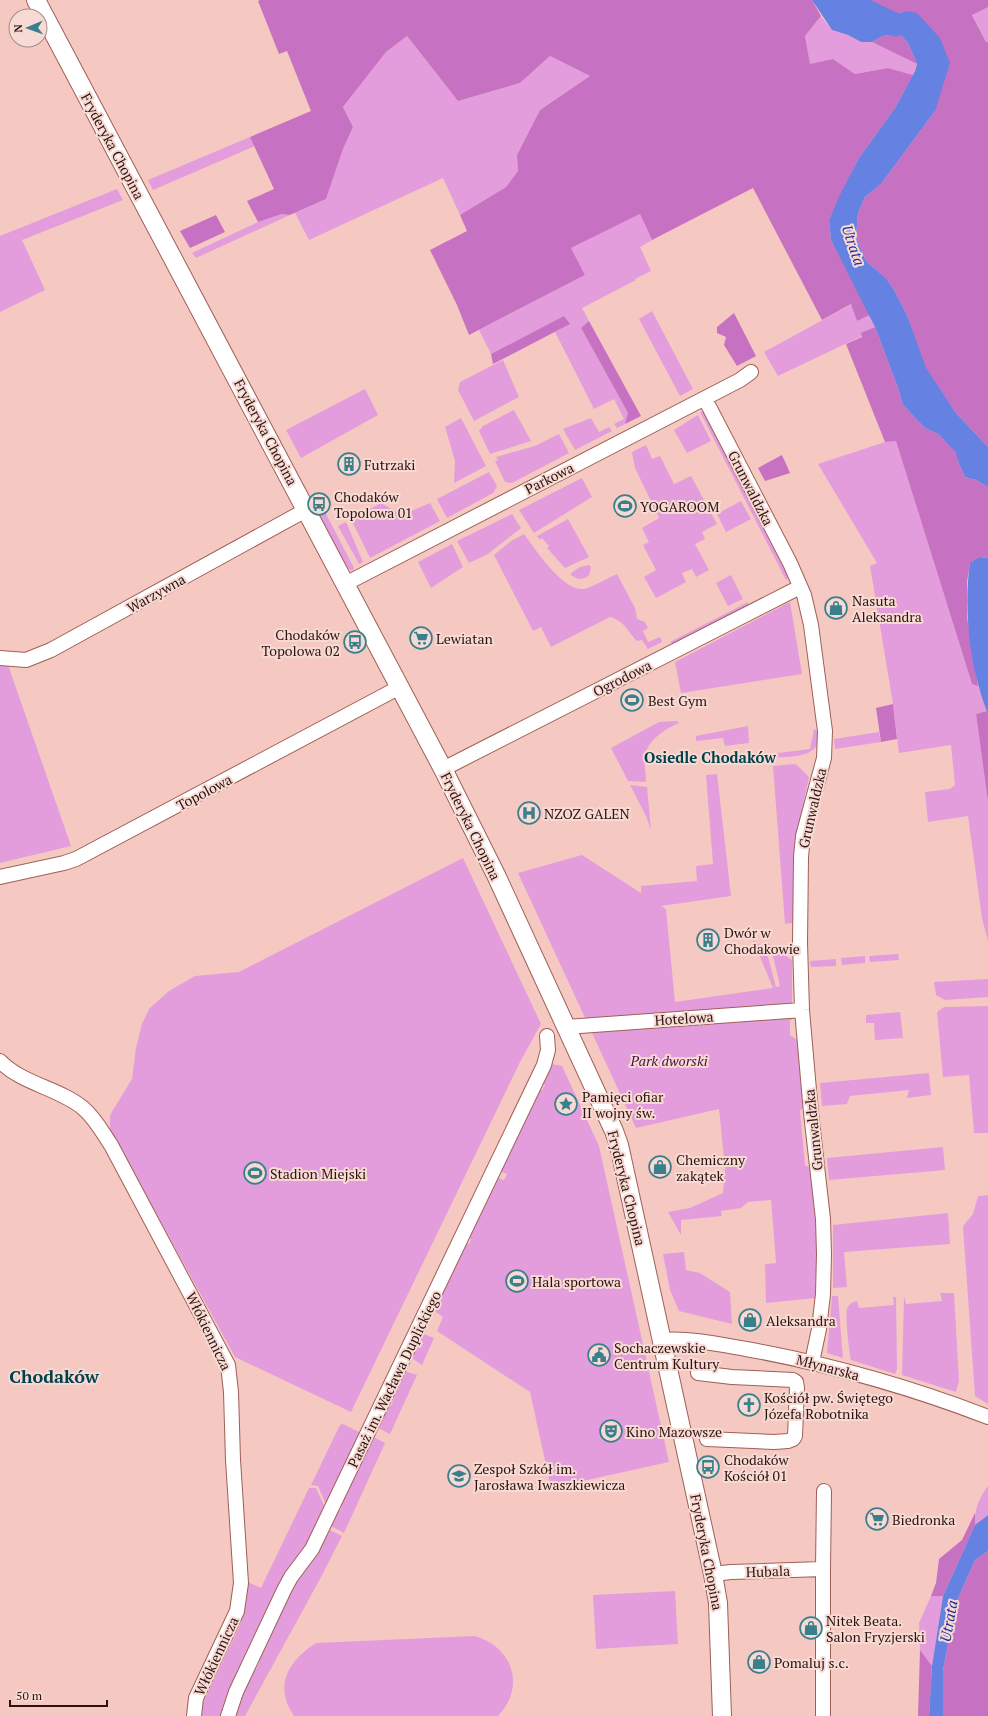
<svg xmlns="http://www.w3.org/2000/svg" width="988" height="1716" viewBox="0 0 988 1716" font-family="'PT Serif',serif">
<rect width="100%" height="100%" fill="#f5c9c1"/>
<path fill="#e39ddd" d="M988,7V42H986L972,14Z
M821,16L832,30L848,35L861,42H872L917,64L913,75L888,68L855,74L833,59L810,65L805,36Z
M407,36L458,101L520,83L550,56L590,76L540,110L517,155L518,171L506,187L460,215L443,178L309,240L295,213L326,199L343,149L353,127L343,107L386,52Z
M250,137L255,146L153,190L148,180Z
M117,189L123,200L22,240L45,290L0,312V236Z
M282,214L290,215L196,258L192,253L258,222Z
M640,214L652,240L640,247L651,271L635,279L636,280L582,308L589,321L581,328L628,413L625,424L617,428L614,424L624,419L614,399L594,409L555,332L569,324L564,317L491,354L479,330L585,275L571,248Z
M852,304L857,321L870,315L875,327L862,333V336L778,376L764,352Z
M652,311L693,389L680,396L639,319Z
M503,360L519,397L474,421L458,390L460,382Z
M365,389L378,415L301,458L286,430Z
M514,410L531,441L490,454L479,431L483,426Z
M700,412H704L707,415L787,572L788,578L786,580Z
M698,415L711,441L687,453L674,430Z
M461,418L486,466L454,483L455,461L445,427Z
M591,418L599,432L609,427L612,431L575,450L563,429Z
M559,434L569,453L512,483L505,482L495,461L498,460L496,457L535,446Z
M896,441L972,684L978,686L987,711L976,714L988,802V941L982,918L968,816L928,822L925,792L950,789L955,785L951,745L899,753L893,704L870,566L877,563L818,464L885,442Z
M646,445L652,459L660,456L674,484L691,476L717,524L702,532L705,539L695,544L709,570L696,577L692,569L682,573L686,582L656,598L644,577L656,570L643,545L649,542L642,528L659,518L635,468L632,452Z
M489,472L497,486L493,493L447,518L437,499Z
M582,478L592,497L534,533L519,510Z
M741,501L751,519L726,532L717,514Z
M381,503L402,515L430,503L440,521L370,558L351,519Z
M324,510L354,568L352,571L346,567L318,513Z
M512,514L521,528L488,554L469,563L457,541Z
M568,519L589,557L565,568L547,548L549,546L542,538L540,540L537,536Z
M346,522L363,562L359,564L338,526Z
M524,534C535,549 563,591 583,589C589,589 610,577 617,574L635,608L637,619L645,622L648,628L643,631L648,642L660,637L662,642L648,649L642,640L637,641C627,631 626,622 610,617L551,647L541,627L533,631L494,555L511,541Z
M452,544L463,567L431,588L418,562Z
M589,565L591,567L589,575L585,578L578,579L571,575V573L580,567Z
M731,575L743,599L728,606L716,583Z
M748,602V606L674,644L670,642Z
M790,602L802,674L681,693L675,662Z
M0,661L7,662L71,846L0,863Z
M677,721L679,723C665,729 646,741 645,757C644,765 646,774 646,782L628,781L611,748L659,722Z
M748,726L749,743L725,746L723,738L696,741V736Z
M814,729L819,732C823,761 784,756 766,758L763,755L810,749Z
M879,732L881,742L835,749L834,739Z
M794,764L797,765L809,777L794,846L793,923L785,924L773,766Z
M717,774L731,896L661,906L666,909L675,1002L773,988L753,940L766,949L776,987L780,986L774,960L768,943L792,960V1020H790V1035L799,1041L805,1107L800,1110L805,1165L811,1168L817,1242L815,1298L766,1303L765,1264L776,1263L771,1200L748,1202L741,1208L721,1211L722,1216L681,1220V1235L668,1212L690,1208L723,1193L725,1168L719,1109L636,1128L518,873L582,855L641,893V886L697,881L696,866L713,864L706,775Z
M630,785L647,787L651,830L646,816Z
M463,858L541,1024L520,1062L351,1412L235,1357L110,1129V1115L132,1079L136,1048L142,1024L149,1009L169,991L195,976L239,972Z
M898,954L899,960L870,962L869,956Z
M865,956V963L842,965L841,958Z
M836,959V966L811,967L810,961Z
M988,979V997L945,1000L936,995L934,982Z
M988,1006V1133H974L969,1075L943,1077L937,1012L944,1007Z
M900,1012L903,1038L875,1040L874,1023H866V1015Z
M551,1064L562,1066L599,1146L669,1462L551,1488L530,1392L437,1331L443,1317L433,1310L465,1243L469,1244L471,1239L468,1237L496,1177L504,1180L507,1174L499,1171L539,1089L542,1090L545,1085L542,1083Z
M929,1073L931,1095L907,1098L909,1090L850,1096L847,1104L822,1106L820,1083Z
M943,1147L945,1170L829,1180L827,1158Z
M988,1195V1404L975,1396L963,1226L973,1214L978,1196Z
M948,1213L950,1244L844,1252L847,1287L833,1288V1225Z
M684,1252L686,1270L700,1273L730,1292L732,1324L679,1311L670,1290L663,1254Z
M940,1293H954L959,1381L956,1392L902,1375L904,1296L906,1304L942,1301Z
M832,1296H838L843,1358L827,1353Z
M893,1297H896L897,1369L895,1374L851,1360C849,1351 845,1316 847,1309C849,1304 852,1302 857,1301L859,1308L894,1305Z
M421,1333L434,1338L422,1365L410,1357Z
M404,1371L417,1375L390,1434L376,1427L387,1405L391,1406L393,1401L390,1399Z
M343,1424L363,1434L327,1507L318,1486L311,1485L340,1425Z
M372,1436L385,1443L344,1533L329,1525L336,1510L340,1511L342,1506L339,1504Z
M988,1486V1515L975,1525C974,1510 979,1498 988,1486Z
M309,1488H316L326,1510L223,1716H199L201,1707L240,1625L244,1609L246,1581L261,1588Z
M328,1529L342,1536L320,1579L245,1716H233L253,1667L257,1668L259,1663L256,1661L295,1579Z
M675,1591L678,1644L596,1649L593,1595Z
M931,1596H943L932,1666L920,1650L919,1623Z
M475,1636C513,1647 526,1687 498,1716H294C273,1686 289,1660 316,1643Z"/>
<path fill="#c771c2" d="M260,0H812L821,16L805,36L810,64L833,59L855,74L888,68L913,75L895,108L859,158L829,220L831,240L870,315L857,321L851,304L822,320L753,188L652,240L640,214L571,248L585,275L469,335L457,305L430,250L467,231L460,215L506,187L518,171L517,155L540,110L590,76L550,56L520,83L458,101L407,36L386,52L343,107L353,127L343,149L326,199L290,215L282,214L258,222L247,201L274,189L250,137L311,111L287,51L279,54L258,1Z
M840,0H988V7L972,15L986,42H988V447L956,413L925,368L907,315L894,290L886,278L866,261L856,238L858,213L865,197L881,184L935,111L905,11L895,15L872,10L853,15L842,6Z
M899,33L908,43L917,64L872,42L883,36Z
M216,215L225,232L190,248L180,231Z
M734,313L756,356L737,366L724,345L726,337L717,333V327Z
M564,316L570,324L493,364L491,354Z
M589,321L641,416L625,424L628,413L581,328Z
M875,327L898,388L903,405L925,428L938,434L957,452L959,464L965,477L976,480L988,487V558L979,557L970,563L967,582V617L978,686L972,684L896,441L885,442L846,344L862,337L861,333Z
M782,455L790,473L765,481L758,468Z
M893,704L897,739L881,742L876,708Z
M987,711L988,714V802L976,714Z
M975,1513V1525L943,1596H931L936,1583L939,1559L962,1540Z
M988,1551V1716H943V1670L956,1603L975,1560Z
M920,1650L932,1666L929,1716H918Z"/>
<path fill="#6581e1" d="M812,0H840L842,6L853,15L872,10L895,15L905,11L917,13L940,38L950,63L935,111L881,184L865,197L858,213L856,238L866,261L886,278L894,290L907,315L926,368L956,413L988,447V487L976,480L965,477L959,464L956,452L938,434L925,428L903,405L898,388L875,327L831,240L829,220L839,197L859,158L895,108L915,71L917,64L908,43L899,33L883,36L872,42H861L848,35L832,30Z
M979,557L988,558V714C970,670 963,610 970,563Z
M988,1515V1551L975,1560L956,1603L943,1670V1716H929L932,1666L943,1596L975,1525Z"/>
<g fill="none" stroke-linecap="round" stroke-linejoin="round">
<path stroke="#6581e1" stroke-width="23" d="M844,0L896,25"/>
<g stroke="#9f5f55" stroke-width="16">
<path id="minor" d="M705,399L790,563L804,595L811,625L825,731L824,758L803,836L801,857L800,943L802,1010L811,1113L823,1219L824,1254L823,1294L819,1329L812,1362
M345,584L740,380L751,372
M0,658L26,660L51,650L306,510
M443,769L800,587
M0,877L64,863L76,859L400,687
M566,1027L802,1010
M0,1061C22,1084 59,1088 83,1108C95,1118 103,1133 111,1145L228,1365L231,1392L233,1460L241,1583L237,1611L196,1698L194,1716
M662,1340C691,1338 718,1344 746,1349C829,1364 910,1387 988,1417
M698,1373L732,1377L793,1380L796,1382L797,1388L795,1436L793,1439L788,1441L774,1442L707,1439
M823,1569L824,1491
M713,1574L731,1572L823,1569V1716
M228,1716L236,1692L284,1590L291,1577L312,1549L544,1065L548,1050L547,1036"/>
</g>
<g stroke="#9f5f55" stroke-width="20">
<path id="major" d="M36,0L443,769L496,875L614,1131L619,1145L713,1574L718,1603L722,1716"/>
</g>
<use href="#minor" stroke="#fff" stroke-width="14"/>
<use href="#major" stroke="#fff" stroke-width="18"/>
</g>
<defs>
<g id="building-ring" transform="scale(1.15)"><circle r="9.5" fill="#f8dad5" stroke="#3a808c" stroke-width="1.5"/><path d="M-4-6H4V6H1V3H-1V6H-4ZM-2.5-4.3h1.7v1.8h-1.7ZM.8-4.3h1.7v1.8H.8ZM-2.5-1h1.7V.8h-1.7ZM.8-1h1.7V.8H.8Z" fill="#3a808c"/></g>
<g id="bus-ring" transform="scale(1.15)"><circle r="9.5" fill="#f8dad5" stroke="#3a808c" stroke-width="1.5"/><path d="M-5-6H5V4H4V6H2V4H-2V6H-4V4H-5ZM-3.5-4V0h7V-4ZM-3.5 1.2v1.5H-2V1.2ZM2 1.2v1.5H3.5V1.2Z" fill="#3a808c"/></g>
<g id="stadium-ring" transform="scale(1.15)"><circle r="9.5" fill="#f8dad5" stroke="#3a808c" stroke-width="1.5"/><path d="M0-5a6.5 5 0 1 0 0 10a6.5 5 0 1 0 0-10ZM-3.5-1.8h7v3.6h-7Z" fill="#3a808c"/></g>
<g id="shop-ring" transform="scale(1.15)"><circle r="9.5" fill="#f8dad5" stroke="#3a808c" stroke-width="1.5"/><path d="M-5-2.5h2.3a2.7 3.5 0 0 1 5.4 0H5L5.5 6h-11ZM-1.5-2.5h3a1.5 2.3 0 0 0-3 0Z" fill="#3a808c"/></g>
<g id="supermarket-ring" transform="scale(1.15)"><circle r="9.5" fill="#f8dad5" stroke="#3a808c" stroke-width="1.5"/><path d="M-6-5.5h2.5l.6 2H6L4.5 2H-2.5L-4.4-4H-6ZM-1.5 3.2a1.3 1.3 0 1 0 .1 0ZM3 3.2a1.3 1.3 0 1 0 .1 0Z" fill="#3a808c"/></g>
<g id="hospital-ring" transform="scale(1.15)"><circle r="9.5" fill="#f8dad5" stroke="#3a808c" stroke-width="1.5"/><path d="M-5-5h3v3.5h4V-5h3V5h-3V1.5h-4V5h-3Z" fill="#3a808c"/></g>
<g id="sight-ring" transform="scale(1.15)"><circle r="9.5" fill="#f8dad5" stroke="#3a808c" stroke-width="1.5"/><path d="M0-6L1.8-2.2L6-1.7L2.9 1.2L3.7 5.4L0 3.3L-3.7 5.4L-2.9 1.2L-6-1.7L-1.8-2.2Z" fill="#3a808c"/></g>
<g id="civic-ring" transform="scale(1.15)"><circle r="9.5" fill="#f8dad5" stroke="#3a808c" stroke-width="1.5"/><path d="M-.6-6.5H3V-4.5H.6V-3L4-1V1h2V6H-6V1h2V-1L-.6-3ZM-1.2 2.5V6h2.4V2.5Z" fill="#3a808c"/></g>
<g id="church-ring" transform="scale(1.15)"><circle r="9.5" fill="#f8dad5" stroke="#3a808c" stroke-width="1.5"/><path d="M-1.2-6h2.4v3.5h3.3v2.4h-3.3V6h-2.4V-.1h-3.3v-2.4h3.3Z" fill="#3a808c"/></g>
<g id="theatre-ring" transform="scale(1.15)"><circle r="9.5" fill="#f8dad5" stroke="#3a808c" stroke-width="1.5"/><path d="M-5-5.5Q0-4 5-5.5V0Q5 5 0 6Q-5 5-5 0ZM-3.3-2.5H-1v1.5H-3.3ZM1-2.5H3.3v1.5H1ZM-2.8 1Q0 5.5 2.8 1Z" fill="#3a808c"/></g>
<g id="school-ring" transform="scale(1.15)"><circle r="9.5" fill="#f8dad5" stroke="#3a808c" stroke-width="1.5"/><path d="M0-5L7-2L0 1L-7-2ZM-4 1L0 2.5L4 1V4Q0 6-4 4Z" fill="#3a808c"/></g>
</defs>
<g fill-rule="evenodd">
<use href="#building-ring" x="349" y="464"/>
<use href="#bus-ring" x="319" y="504"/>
<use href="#stadium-ring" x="625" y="506"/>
<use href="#shop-ring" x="836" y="608"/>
<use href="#supermarket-ring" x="421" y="638"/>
<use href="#bus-ring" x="355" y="642"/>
<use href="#stadium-ring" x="632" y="700"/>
<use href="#hospital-ring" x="529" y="813"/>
<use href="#building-ring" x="708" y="940"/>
<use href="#sight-ring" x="566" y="1104"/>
<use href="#shop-ring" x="660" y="1167"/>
<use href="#stadium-ring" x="255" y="1173"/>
<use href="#stadium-ring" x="517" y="1281"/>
<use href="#shop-ring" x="750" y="1320"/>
<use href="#civic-ring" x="599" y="1355"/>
<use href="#church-ring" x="749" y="1405"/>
<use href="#theatre-ring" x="611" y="1431"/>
<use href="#bus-ring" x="708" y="1467"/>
<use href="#school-ring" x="459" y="1476"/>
<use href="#supermarket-ring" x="877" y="1519"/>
<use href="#shop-ring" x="811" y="1628"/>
<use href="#shop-ring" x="759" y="1662"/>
</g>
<g text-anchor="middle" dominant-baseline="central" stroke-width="4" stroke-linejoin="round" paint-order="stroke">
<g font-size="14" fill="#2d130f" stroke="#f8dad5">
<text transform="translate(113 146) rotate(62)">Fryderyka Chopina</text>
<text transform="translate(266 432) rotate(62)">Fryderyka Chopina</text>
<text transform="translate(549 478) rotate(-27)">Parkowa</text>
<text transform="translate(751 488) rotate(63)">Grunwaldzka</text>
<text transform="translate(156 593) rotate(-29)">Warzywna</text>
<text transform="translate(622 678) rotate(-27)">Ogrodowa</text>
<text transform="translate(204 792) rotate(-28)">Topolowa</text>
<text transform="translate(812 808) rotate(-77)">Grunwaldzka</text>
<text transform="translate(471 826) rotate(64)">Fryderyka Chopina</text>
<text transform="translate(684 1018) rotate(-4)">Hotelowa</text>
<text transform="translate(813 1130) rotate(-96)">Grunwaldzka</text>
<text transform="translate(627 1188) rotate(76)">Fryderyka Chopina</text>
<text transform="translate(209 1331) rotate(64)">Włókiennicza</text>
<text transform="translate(828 1367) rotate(15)">Młynarska</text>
<text transform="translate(394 1379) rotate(-64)">Pasaż im. Wacława Duplickiego</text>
<text transform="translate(707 1552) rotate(79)">Fryderyka Chopina</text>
<text transform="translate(768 1571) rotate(-2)">Hubala</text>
<text transform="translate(216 1656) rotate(-65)">Włókiennicza</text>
</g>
<g font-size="14" fill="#2d130f" stroke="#f8dad5" text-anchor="start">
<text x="364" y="464">Futrzaki</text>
<text x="334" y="496">Chodaków<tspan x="334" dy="16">Topolowa 01</tspan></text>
<text x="640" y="506">YOGAROOM</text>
<text x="852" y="600">Nasuta<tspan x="852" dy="16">Aleksandra</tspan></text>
<text x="340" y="634" text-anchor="end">Chodaków<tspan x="340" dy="16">Topolowa 02</tspan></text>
<text x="436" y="638">Lewiatan</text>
<text x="648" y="700">Best Gym</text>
<text x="544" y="813">NZOZ GALEN</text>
<text x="724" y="932">Dwór w<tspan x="724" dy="16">Chodakowie</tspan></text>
<text x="582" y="1096">Pamięci ofiar<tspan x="582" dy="16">II wojny św.</tspan></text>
<text x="676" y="1159">Chemiczny<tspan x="676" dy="16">zakątek</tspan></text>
<text x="270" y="1173">Stadion Miejski</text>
<text x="532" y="1281">Hala sportowa</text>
<text x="766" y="1320">Aleksandra</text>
<text x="614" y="1347">Sochaczewskie<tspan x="614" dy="16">Centrum Kultury</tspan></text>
<text x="764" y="1397">Kościół pw. Świętego<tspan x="764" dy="16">Józefa Robotnika</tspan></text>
<text x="626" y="1431">Kino Mazowsze</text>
<text x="724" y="1459">Chodaków<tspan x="724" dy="16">Kościół 01</tspan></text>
<text x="474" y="1468">Zespoł Szkół im.<tspan x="474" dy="16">Jarosława Iwaszkiewicza</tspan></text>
<text x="892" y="1519">Biedronka</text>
<text x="826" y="1620">Nitek Beata.<tspan x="826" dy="16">Salon Fryzjerski</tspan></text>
<text x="774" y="1662">Pomaluj s.c.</text>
</g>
<g font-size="14" font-style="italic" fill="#460f44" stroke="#f8dad5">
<text x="669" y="1060">Park dworski</text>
</g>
<g font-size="15" font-style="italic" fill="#1f2c9b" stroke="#f8dad5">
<text transform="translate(854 245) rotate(71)">Utrata</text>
<text transform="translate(948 1621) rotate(-80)">Utrata</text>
</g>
<g font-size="15" font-weight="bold" fill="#00414a" stroke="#f8dad5">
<text x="710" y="757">Osiedle Chodaków</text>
</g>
<g font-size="18" font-weight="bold" fill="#00414a" stroke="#f8dad5">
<text x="54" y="1376">Chodaków</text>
</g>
</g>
<g transform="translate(28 28) rotate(268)"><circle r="19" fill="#f8dad5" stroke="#a78a86"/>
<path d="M0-3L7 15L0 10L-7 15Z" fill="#3a808c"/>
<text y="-6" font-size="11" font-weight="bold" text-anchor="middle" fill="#2d130f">N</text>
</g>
<path d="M10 1700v6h97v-6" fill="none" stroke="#2d130f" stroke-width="2"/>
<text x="16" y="1700" font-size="12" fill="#2d130f" stroke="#f8dad5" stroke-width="3" paint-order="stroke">50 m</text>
</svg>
